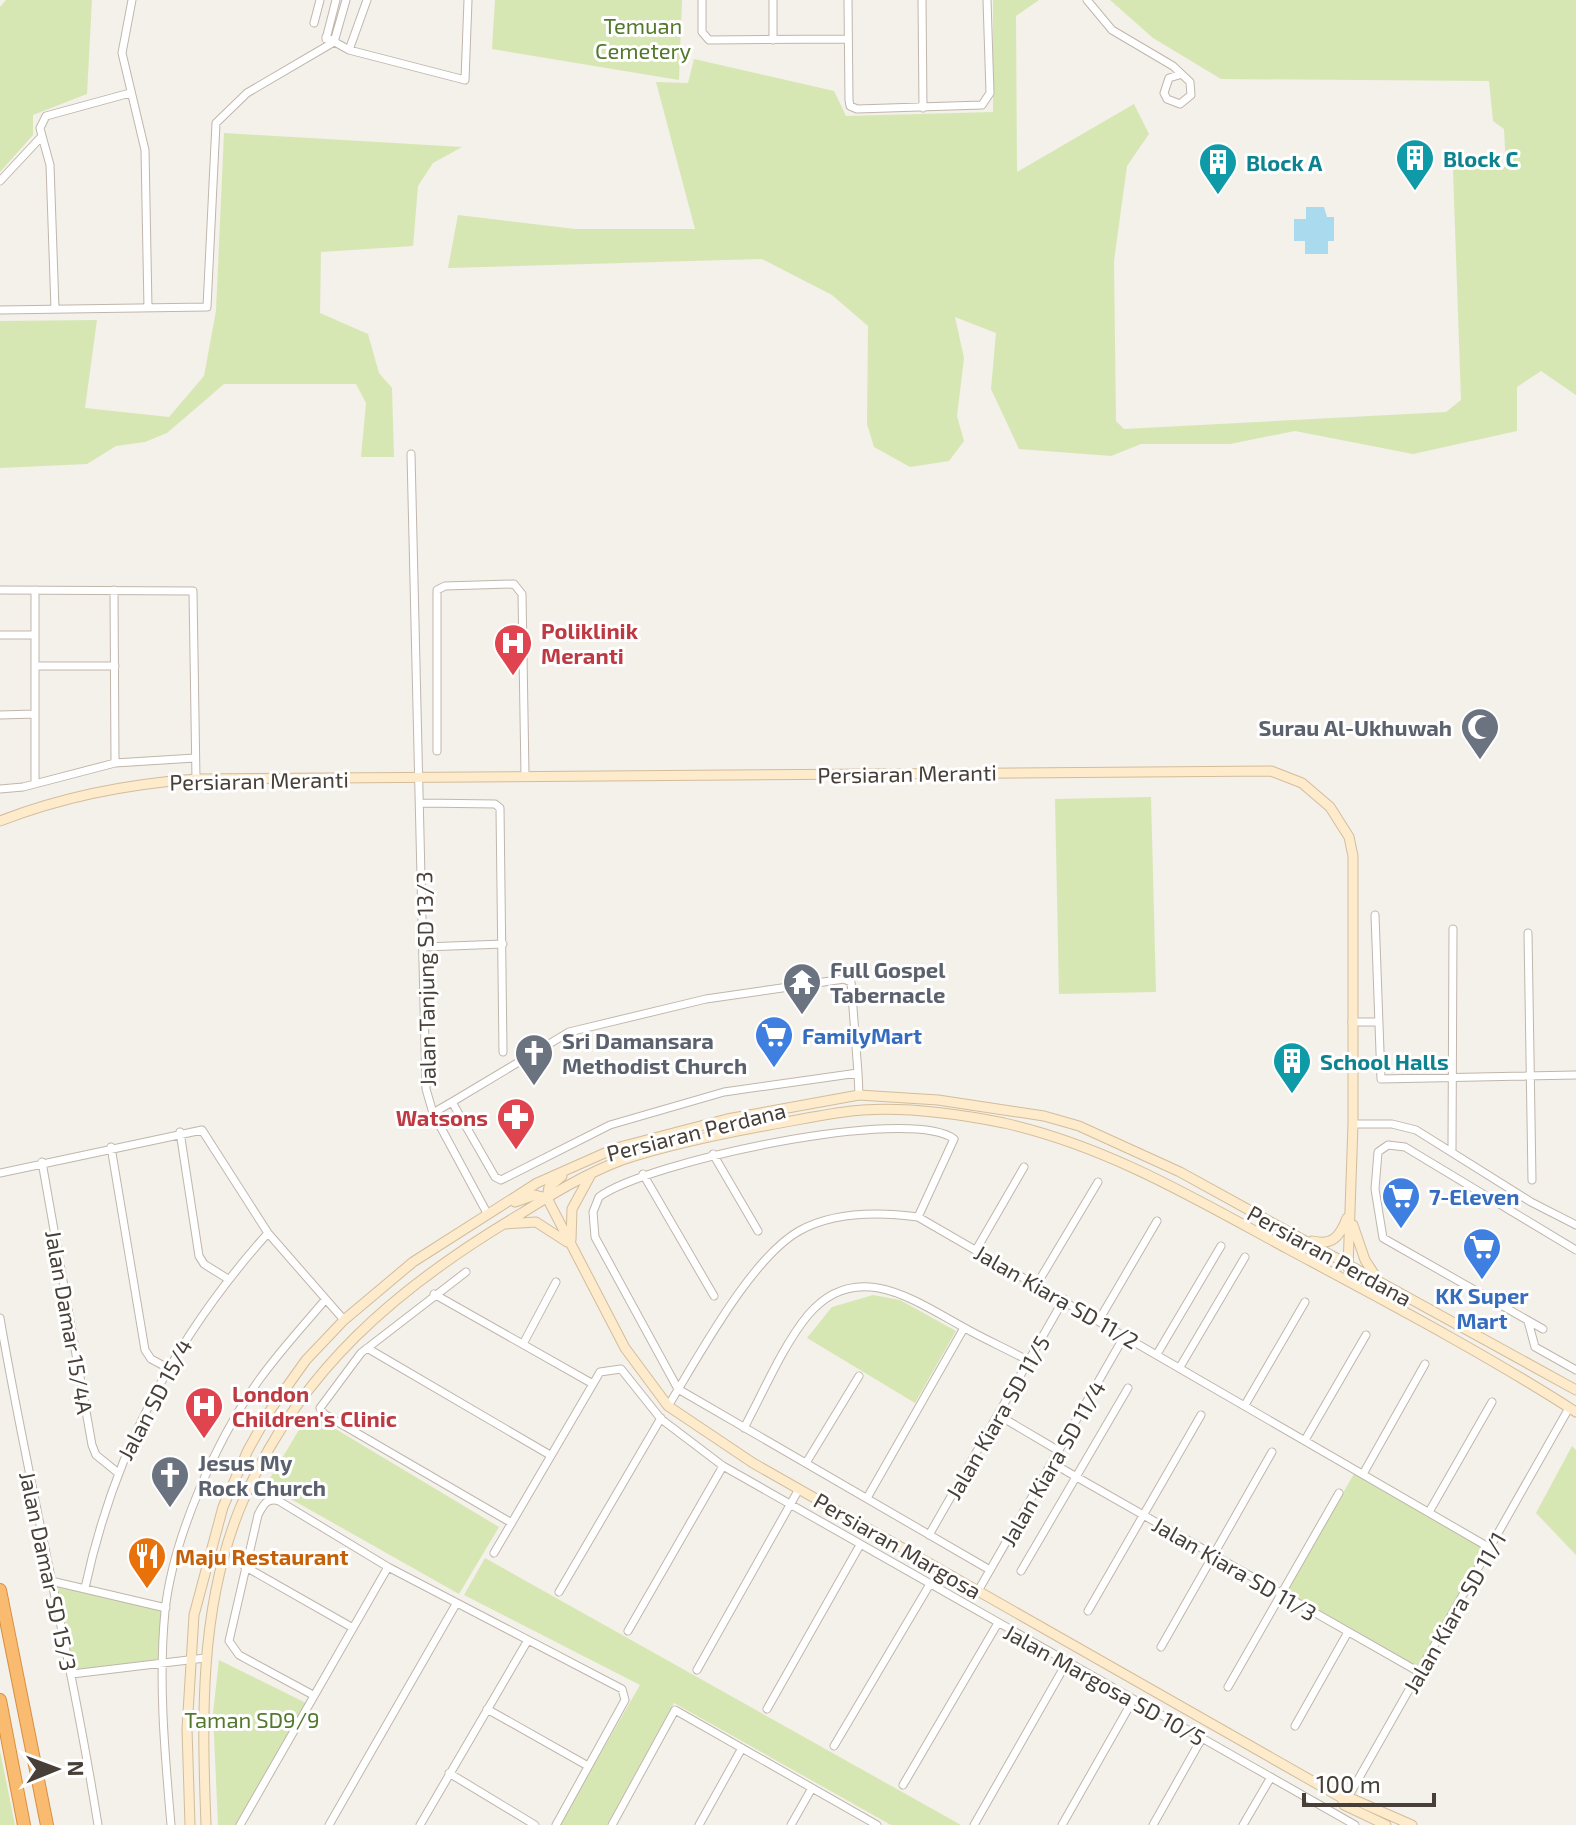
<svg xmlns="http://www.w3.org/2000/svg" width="1576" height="1825" viewBox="0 0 1576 1825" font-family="'Exo 2',sans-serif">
<rect width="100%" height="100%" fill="#f4f0ea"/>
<path fill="#d6e7b4" d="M6,0H92L87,94L33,115V135L0,172V7Z
M495,0H682L679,80L492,49Z
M993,0H1039L1016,16L1017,172L1134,104L1149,134L1127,166L1114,261L1116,421L1124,429L1446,412L1461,400L1453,170L1506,167L1504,129L1493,121L1489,81L1221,79L1153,38L1110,0H1576V395L1541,371L1517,387V431L1413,454L1295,431L1230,444H1141L1111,456L1019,449L991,389L996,333L955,317L964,358L957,416L964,441L949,461L910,467L874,447L867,424L868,326L832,295L762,259L448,268L458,215L575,229H695L656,82L688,83L694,59L834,91L846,116L993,112Z
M224,133L462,147L433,163L418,186L413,246L321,252L320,313L368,334L379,373L392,388L394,457H361L366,403L356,384H224L167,433L145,442L116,446L87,464L0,468V321L97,320L85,408L169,417L204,376L216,311Z
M1151,797L1156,992L1059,994L1055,799Z
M873,1295L900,1300L956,1331L915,1403L807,1338L832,1307Z
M309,1413L499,1527L459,1594L266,1485Z
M1572,1446L1576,1450V1555L1536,1513Z
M1355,1472L1486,1548L1418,1669L1286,1593Z
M485,1558L961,1825H891L674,1703L607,1825H559L640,1685L464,1595Z
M55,1585L162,1610L161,1661L75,1672Z
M219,1660L306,1703L238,1825H218L213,1713Z
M0,1751L15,1825H0Z"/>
<path fill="#a9daee" d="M1306,207H1324L1327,217H1334V241H1328V254H1305V241H1294V219H1306Z"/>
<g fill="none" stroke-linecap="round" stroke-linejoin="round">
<g stroke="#c0b6ac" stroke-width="9">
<path id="street" d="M132,0L122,53L145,150L148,308
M702,0V32L709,40L848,39
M848,0L849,100L850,106L857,109L982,105L990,93L987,0
M922,0L923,108
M1087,0L1112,30L1173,66L1190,82L1191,95L1180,104L1167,99L1164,93L1169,78L1179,75
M314,23L320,0
M326,37L349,50L465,80L468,0
M326,39L336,0
M773,40V0
M349,50L367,0
M42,136L50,165L55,309
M0,181L42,136L40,128L46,116L130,93
M0,310L207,307L216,123L247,93L334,42L346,0
M411,454L426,1089L433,1113L487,1213
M0,590L193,591L196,779
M35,590V782
M114,590L115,763
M0,635H35
M35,666H115
M0,715L35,714
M437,751V590L445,586L514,584L522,594L525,775
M0,789L23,787L115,763L195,758
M422,803L495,804L500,808L503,1052
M1375,915L1381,1079L1576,1075
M1528,933L1532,1180
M425,947L503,944
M1352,1022H1379
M858,1073L859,1095
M433,1113L452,1102L569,1032L706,999L844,979L851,982L858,1073L724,1092L610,1125L501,1180L495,1177L452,1102
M1353,1124H1392L1416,1130L1531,1202L1576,1225
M180,1132L199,1256L204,1264L228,1279
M111,1147L145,1350L151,1359L166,1367
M1452,1149L1453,929
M713,1154L758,1231
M42,1162L92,1445L96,1455L117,1472
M0,1173L202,1130L268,1233L344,1320
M643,1174L714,1296
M918,1217L954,1139C908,1105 646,1162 599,1197L593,1212L595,1237L678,1389L990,1570
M976,1250L1024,1167
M466,1272L361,1353L320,1408L324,1414L510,1522
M1037,1284L1098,1182
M434,1294L593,1384
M0,1318C29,1488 71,1655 98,1825
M1099,1320L1157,1221
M1528,1321L1535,1347L1576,1370
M1543,1329L1383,1238L1375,1189L1378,1152L1388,1145L1405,1147L1576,1250
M523,1344L556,1282
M367,1348L550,1455
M1157,1354L1221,1246
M1180,1367L1245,1257
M1245,1405L1305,1302
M668,1406C698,1358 750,1259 799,1231C833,1212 880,1212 918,1217L1490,1548
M998,1415L1059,1451
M744,1428C764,1391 782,1347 808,1315C856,1258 914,1300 963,1327C984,1339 1007,1349 1029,1361
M1305,1440L1366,1335
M806,1463L859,1376
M1052,1463L1419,1672
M1363,1474L1425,1364
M867,1498L964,1328
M1429,1512L1492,1402
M929,1535L1064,1299
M494,1553L600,1372L621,1369L661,1419L723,1466L1355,1825
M244,1566L353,1628
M1021,1571L1128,1388
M51,1581L166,1608
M85,1588C114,1452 175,1337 268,1233
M978,1591L1125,1335
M559,1592L661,1418
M1088,1611L1201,1415
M628,1631L723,1466
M1161,1647L1272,1452
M697,1670L799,1489
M72,1674L205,1658
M1228,1687L1339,1493
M313,1695L239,1655L229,1641L258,1515C263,1505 267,1497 279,1501L388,1567L622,1689L625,1700L556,1825
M487,1709L588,1766
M767,1709L860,1545
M1295,1726L1348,1632
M834,1746L930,1584
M449,1773L535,1825
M903,1785L998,1623
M1347,1799L1569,1408
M171,1825C165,1755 158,1681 165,1611C173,1538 216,1440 259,1380C279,1352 303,1326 325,1300
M240,1825L388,1567
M329,1825L456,1604
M420,1825L528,1640
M612,1825L675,1710L877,1825
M699,1825L742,1748
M791,1825L812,1788
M974,1825L1067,1662
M1062,1825L1133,1700
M1153,1825L1202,1738
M1243,1825L1271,1777"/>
</g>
<g stroke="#d2bd9b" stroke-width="11">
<path id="secondary" d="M0,821C64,796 127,784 196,779L1271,771L1302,783L1330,807L1349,837L1353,856V1124L1348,1268
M547,1198L625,1348L668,1406L753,1463L1342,1798L1348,1797L1412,1825
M547,1198L549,1187L562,1176
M515,1202L535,1195L547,1198
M505,1224L536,1222L567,1242
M1353,1225L1365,1260L1378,1280
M571,1240L572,1209L590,1176
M1312,1241C1333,1246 1340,1236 1347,1218
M1342,1798L1344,1805L1386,1825
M190,1825L187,1729L194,1615L223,1507L248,1450L271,1409L306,1360L344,1320L413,1262L537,1183L616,1148L727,1119L859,1095L938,1100L1044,1116L1079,1126L1180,1172L1576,1390
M206,1825C202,1718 199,1609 240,1508C296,1372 398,1286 522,1213C554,1193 587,1173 622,1160C670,1144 720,1134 769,1125C800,1120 832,1112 863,1110C908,1107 959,1114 1004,1123C1107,1146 1196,1199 1288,1249C1385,1301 1484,1353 1576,1412"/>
</g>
<g stroke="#d88e40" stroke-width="14">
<path id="highway" d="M0,1590L47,1825
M0,1700L24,1825"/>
</g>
<use href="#street" stroke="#fff" stroke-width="7"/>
<use href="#secondary" stroke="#fdebcb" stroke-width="9"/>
<use href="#highway" stroke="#f9bb70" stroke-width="12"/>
</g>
<defs>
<g id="building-pin" transform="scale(2)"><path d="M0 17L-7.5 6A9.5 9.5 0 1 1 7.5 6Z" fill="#0f9aa8" stroke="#fff"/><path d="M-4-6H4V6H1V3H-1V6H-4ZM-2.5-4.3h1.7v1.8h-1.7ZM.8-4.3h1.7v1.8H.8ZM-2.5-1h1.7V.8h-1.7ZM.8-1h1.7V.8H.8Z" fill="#fff"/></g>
<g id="hospital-pin" transform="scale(2)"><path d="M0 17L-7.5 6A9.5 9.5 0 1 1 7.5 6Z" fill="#e0444e" stroke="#fff"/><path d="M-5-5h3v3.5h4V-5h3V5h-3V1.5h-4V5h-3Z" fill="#fff"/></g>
<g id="mosque-pin" transform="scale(2)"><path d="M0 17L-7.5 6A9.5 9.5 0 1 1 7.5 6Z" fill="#6b7280" stroke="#fff"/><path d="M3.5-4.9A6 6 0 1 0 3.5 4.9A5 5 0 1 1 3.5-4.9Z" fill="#fff"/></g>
<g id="temple-pin" transform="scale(2)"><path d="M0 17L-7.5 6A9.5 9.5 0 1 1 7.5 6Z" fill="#6b7280" stroke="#fff"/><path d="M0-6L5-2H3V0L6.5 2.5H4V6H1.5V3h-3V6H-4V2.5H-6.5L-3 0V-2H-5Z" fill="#fff"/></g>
<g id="supermarket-pin" transform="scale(2)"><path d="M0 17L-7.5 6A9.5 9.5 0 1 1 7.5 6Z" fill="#3f7fe0" stroke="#fff"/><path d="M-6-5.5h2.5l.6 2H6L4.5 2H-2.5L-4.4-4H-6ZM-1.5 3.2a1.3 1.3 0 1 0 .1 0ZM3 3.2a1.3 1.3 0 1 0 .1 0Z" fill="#fff"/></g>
<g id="church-pin" transform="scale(2)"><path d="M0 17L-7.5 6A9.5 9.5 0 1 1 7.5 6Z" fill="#6b7280" stroke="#fff"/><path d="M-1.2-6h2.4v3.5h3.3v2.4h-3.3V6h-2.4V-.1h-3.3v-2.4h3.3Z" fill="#fff"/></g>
<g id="pharmacy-pin" transform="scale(2)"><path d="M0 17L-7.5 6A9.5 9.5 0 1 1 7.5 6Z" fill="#e0444e" stroke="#fff"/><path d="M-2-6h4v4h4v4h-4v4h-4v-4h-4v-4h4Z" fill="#fff"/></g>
<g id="restaurant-pin" transform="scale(2)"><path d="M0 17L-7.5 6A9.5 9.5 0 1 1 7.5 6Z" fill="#e8710a" stroke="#fff"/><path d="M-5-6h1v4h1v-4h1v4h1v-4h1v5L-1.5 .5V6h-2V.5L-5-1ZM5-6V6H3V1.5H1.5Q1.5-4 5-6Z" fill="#fff"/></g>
</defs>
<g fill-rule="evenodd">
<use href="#building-pin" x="1415" y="158"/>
<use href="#building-pin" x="1218" y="162"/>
<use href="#hospital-pin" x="513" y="643"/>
<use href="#mosque-pin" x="1480" y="727"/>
<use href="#temple-pin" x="802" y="982"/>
<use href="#supermarket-pin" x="774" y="1035"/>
<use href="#church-pin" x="534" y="1053"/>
<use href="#building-pin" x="1292" y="1061"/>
<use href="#pharmacy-pin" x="516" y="1117"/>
<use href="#supermarket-pin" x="1401" y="1196"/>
<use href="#supermarket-pin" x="1482" y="1247"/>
<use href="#hospital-pin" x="204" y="1406"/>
<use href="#church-pin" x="170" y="1475"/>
<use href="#restaurant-pin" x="147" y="1556"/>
</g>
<g text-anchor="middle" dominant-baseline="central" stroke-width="6" stroke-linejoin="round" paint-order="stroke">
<g font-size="22" fill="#52782c" stroke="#fff">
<text x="643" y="25">Temuan<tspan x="643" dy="25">Cemetery</tspan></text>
<text x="252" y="1719">Taman SD9/9</text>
</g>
<g font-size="22" font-weight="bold" fill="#0d838f" stroke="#fff" text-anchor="start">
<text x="1443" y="158">Block C</text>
<text x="1246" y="162">Block A</text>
<text x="1320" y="1061">School Halls</text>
</g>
<g font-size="22" font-weight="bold" fill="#be3a42" stroke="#fff" text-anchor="start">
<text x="541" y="630">Poliklinik<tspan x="541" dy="25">Meranti</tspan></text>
<text x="488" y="1117" text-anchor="end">Watsons</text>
<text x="232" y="1393">London<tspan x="232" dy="25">Children's Clinic</tspan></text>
</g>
<g font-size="22" font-weight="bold" fill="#5b616d" stroke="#fff" text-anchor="start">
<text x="1452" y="727" text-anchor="end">Surau Al-Ukhuwah</text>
<text x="830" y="969">Full Gospel<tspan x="830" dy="25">Tabernacle</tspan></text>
<text x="562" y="1040">Sri Damansara<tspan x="562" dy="25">Methodist Church</tspan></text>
<text x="198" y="1462">Jesus My<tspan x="198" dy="25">Rock Church</tspan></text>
</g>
<g font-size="22" fill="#484038" stroke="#fff">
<text transform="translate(907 773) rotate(-1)">Persiaran Meranti</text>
<text transform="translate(259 780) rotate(-1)">Persiaran Meranti</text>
<text transform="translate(425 979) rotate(-91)">Jalan Tanjung SD 13/3</text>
<text transform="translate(696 1131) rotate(-14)">Persiaran Perdana</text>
<text transform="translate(1330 1255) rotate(29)">Persiaran Perdana</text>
<text transform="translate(1057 1296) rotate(30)">Jalan Kiara SD 11/2</text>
<text transform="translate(70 1322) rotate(80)">Jalan Damar 15/4A</text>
<text transform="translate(154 1399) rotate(-62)">Jalan SD 15/4</text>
<text transform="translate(997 1417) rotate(-60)">Jalan Kiara SD 11/5</text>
<text transform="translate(1052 1463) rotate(-60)">Jalan Kiara SD 11/4</text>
<text transform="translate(898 1545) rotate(30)">Persiaran Margosa</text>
<text transform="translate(1235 1568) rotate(30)">Jalan Kiara SD 11/3</text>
<text transform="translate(49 1571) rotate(78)">Jalan Damar SD 15/3</text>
<text transform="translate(1454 1612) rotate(-60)">Jalan Kiara SD 11/1</text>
<text transform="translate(1105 1684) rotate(29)">Jalan Margosa SD 10/5</text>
</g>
<g font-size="22" font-weight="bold" fill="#366cbe" stroke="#fff" text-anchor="start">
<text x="802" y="1035">FamilyMart</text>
<text x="1429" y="1196">7-Eleven</text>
<text x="1482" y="1295" text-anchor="middle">KK Super<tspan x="1482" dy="25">Mart</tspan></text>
</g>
<g font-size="22" font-weight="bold" fill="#c56008" stroke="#fff" text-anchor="start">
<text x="175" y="1556">Maju Restaurant</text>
</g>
</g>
<g transform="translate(56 1769) rotate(89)" stroke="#ffffff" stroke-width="6" paint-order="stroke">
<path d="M0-6L14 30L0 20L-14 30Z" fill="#484038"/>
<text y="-12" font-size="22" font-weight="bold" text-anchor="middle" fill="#484038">N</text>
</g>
<path d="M1304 1793v12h130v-12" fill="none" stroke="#484038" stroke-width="4"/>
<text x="1316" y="1793" font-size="24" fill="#484038" stroke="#ffffff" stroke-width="6" paint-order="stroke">100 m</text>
</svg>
